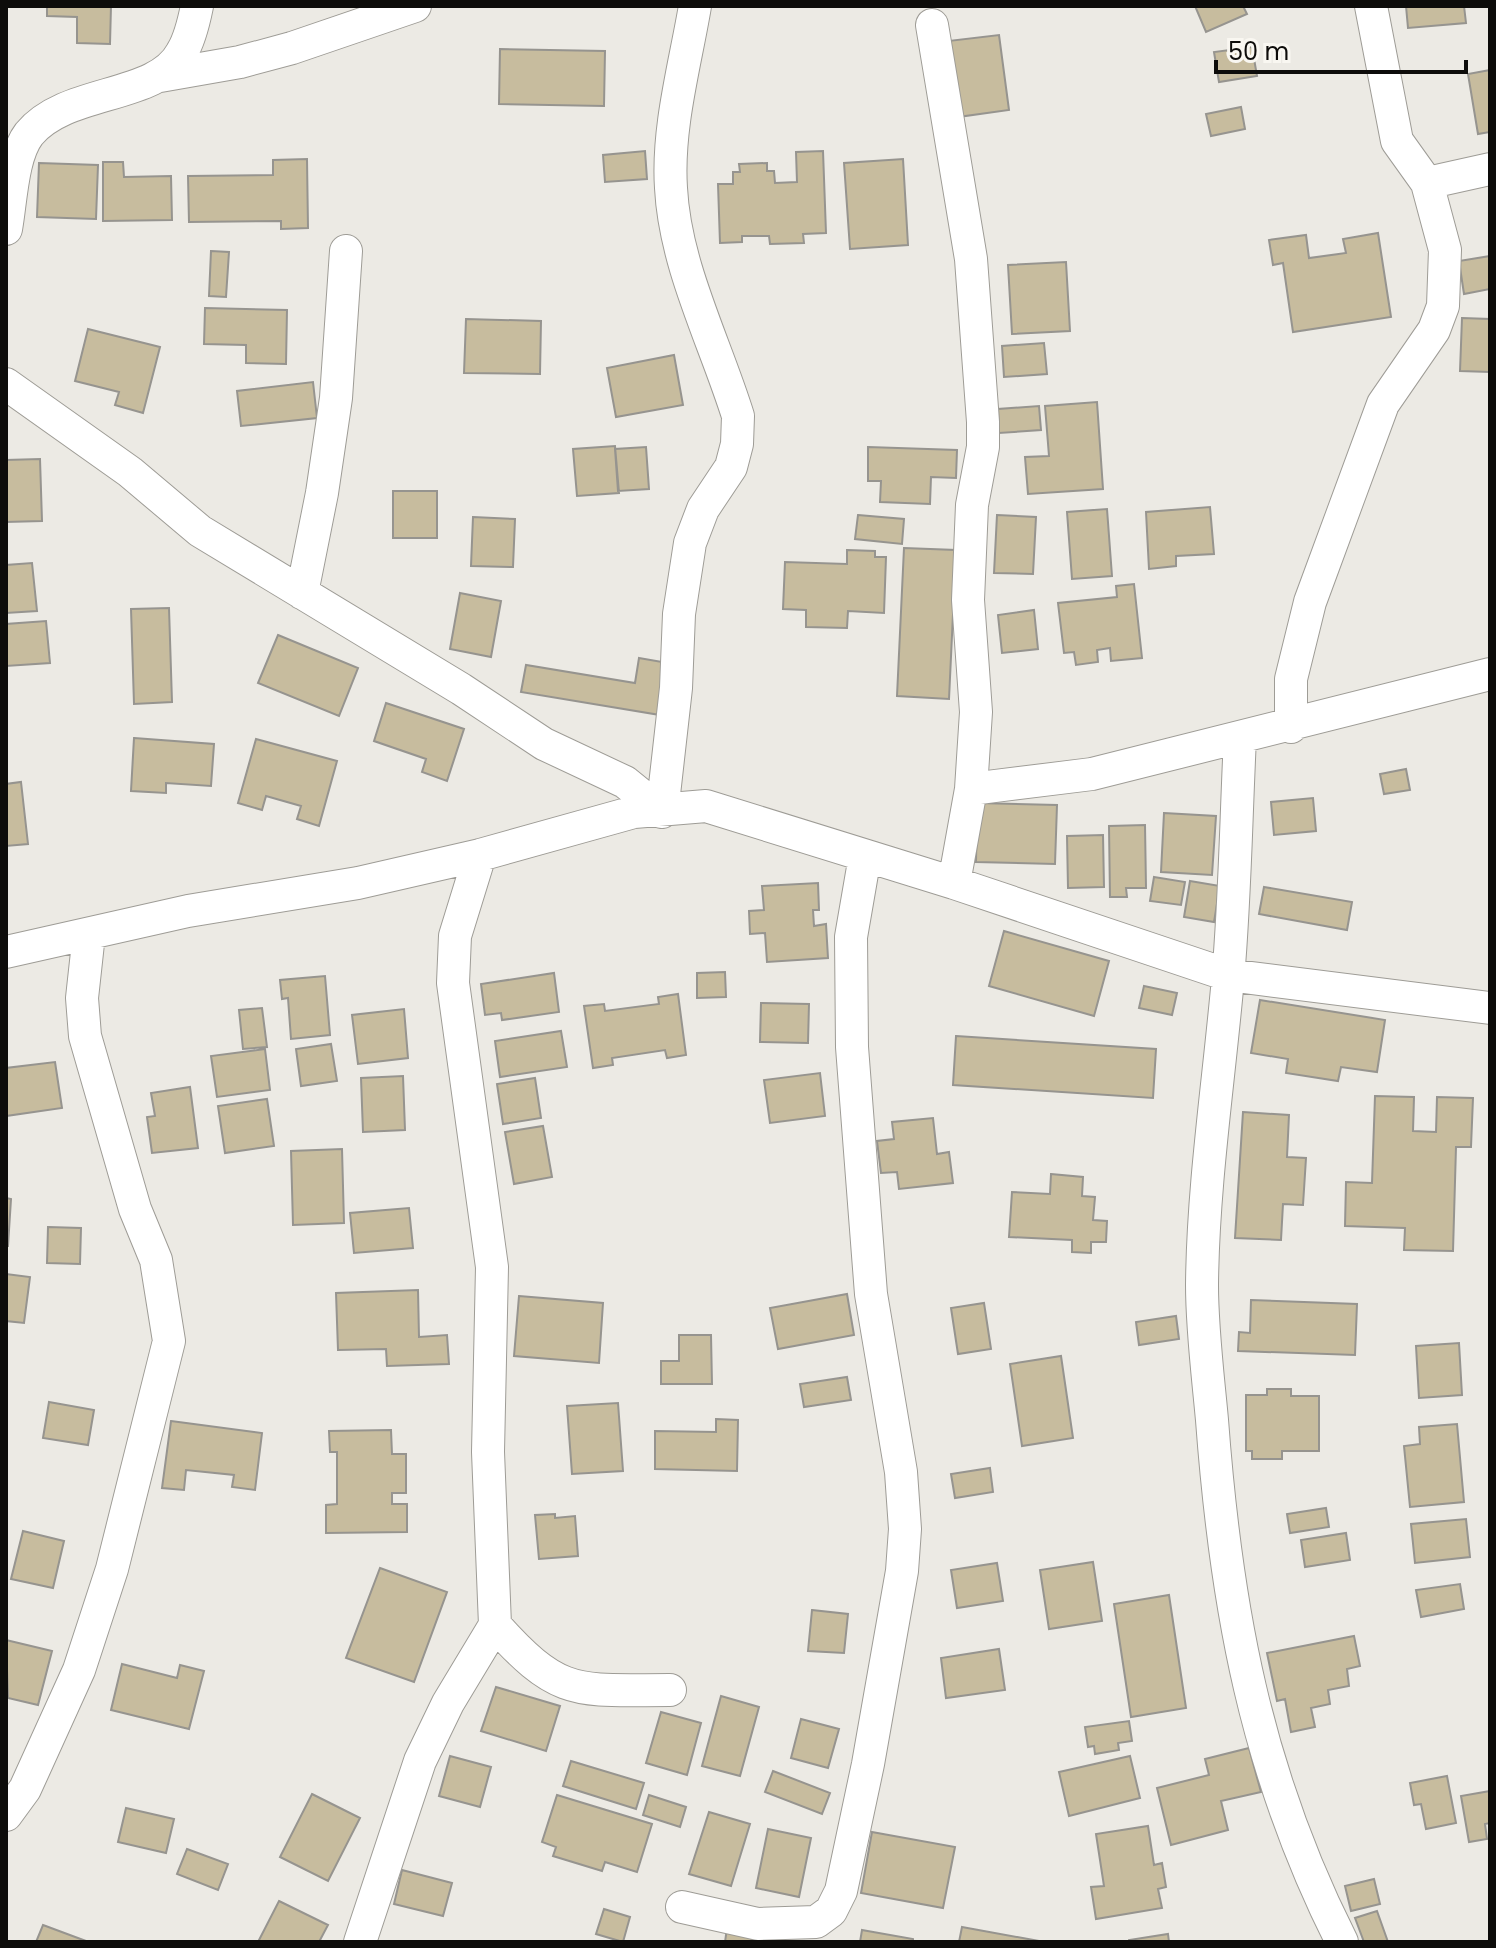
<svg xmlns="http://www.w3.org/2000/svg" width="1496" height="1948" viewBox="0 0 1496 1948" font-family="Poppins,sans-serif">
<rect width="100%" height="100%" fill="#eceae4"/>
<path fill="#c7bc9e" stroke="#96948f" stroke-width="2" d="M47,6H111L110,44L77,43V17L47,16Z
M1195,6H1243L1247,14L1206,32Z
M1406,6H1464L1466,23L1408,28Z
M999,35L1009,110L958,117L948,41Z
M1252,47L1257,76L1219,82L1214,52Z
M500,49L605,51L604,106L499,104Z
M1490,70V132L1478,134L1468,74Z
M1241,107L1245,129L1211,136L1206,114Z
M645,151L647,179L605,182L603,155Z
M823,151L826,233L803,234L804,243L770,244L769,236H742V242L720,243L718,184H733V172H740L739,164L767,163V171H774L775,183L797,182L796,152Z
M307,159L308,228L281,229V221L189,222L188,176L273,175V160Z
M903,159L908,245L850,249L844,163Z
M103,162H123L124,177L171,176L172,220L103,221Z
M39,163L98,165L96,219L37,217Z
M1378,233L1391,317L1293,332L1283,263L1273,265L1269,240L1306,235L1309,258L1346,253L1343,239Z
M211,251L229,252L226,297L209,296Z
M1490,256V289L1464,294L1459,261Z
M1066,262L1070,331L1012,334L1008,265Z
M205,308L287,310L286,364L246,363V345L204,344Z
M1462,318L1490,319V372L1460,371Z
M466,319L541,321L540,374L464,373Z
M88,329L160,347L143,413L115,405L119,392L75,381Z
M1044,343L1047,374L1004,377L1002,346Z
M674,355L683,405L616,417L607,368Z
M313,382L317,418L241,426L237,391Z
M1097,402L1103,489L1028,494L1025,457L1049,456L1045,406Z
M1039,406L1041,430L999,433L998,409Z
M615,446L619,493L577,496L573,449Z
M646,447L649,489L618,491L615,449Z
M868,447L957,450L956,478L931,477L930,504L880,502L881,481H868Z
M40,459L42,521L6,522V460Z
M393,491H437V538H393Z
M1210,507L1214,554L1176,556V566L1149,569L1146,512Z
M1107,509L1112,576L1072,579L1067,512Z
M858,515L904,519L902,544L855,539Z
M997,515L1036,517L1033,574L994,573Z
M473,517L515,519L513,567L471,566Z
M904,548L956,550L949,699L897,696Z
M847,550L875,551V557H886L884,613L848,611L847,628L806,627V610L783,609L785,562L847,564Z
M32,563L37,611L6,613V565Z
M1134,584L1142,658L1111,661L1110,648L1097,650L1098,662L1076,665L1074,652L1064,653L1058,603L1117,597L1116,586Z
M460,593L501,601L491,657L450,649Z
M169,608L172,702L134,704L131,609Z
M1034,610L1038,649L1002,653L998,615Z
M46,621L50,663L6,666V624Z
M278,635L358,668L339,716L258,683Z
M639,658L668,663L660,715L521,692L526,665L635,683Z
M386,703L464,729L447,781L422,772L426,759L374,741Z
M134,738L214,744L211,786L166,783V793L131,791Z
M256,739L337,761L319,826L297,819L301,806L266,796L262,810L238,803Z
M1406,769L1410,790L1384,794L1380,774Z
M21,782L28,844L6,846V784Z
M1313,798L1316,831L1274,835L1271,802Z
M977,803L1057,805L1055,864L976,862Z
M1164,813L1216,816L1212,875L1161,872Z
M1145,825L1146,888H1126L1127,897H1110L1109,826Z
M1103,835L1104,887L1068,888L1067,836Z
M1154,877L1185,882L1181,905L1150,901Z
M1190,881L1220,886L1214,922L1184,917Z
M818,883L819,910H813L814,926L826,924L828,958L767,962L765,933L750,934L749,911L764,910L762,886Z
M1264,887L1352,902L1347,930L1259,914Z
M1004,931L1109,961L1094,1016L989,986Z
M725,972L726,997L697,998V973Z
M554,973L559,1012L502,1020L501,1013L485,1015L481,984Z
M325,976L330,1035L291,1039L288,998L282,999L280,980Z
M1144,986L1177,993L1172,1015L1139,1008Z
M678,994L686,1055L667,1058L665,1050L612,1058L613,1065L593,1068L584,1006L604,1004L605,1011L659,1004L658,997Z
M1260,1000L1385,1020L1377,1072L1341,1067L1338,1081L1286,1073L1288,1059L1251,1053Z
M761,1003L809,1004L808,1043L760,1042Z
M262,1008L267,1047L243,1049L239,1010Z
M404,1009L408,1058L358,1064L352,1015Z
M561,1031L567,1067L500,1077L495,1041Z
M956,1036L1156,1049L1153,1098L953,1085Z
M331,1044L337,1081L301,1086L296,1049Z
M265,1049L270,1090L217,1097L211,1056Z
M55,1062L62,1108L6,1116V1068Z
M820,1073L825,1116L770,1123L764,1080Z
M403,1076L405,1130L363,1132L361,1078Z
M535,1078L541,1118L503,1124L497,1084Z
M190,1087L198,1148L152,1153L147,1117L155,1116L151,1093Z
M1375,1096L1414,1097L1413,1131L1436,1132L1437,1097L1473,1098L1471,1147H1456L1453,1251L1404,1250L1405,1228L1345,1226L1346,1182L1372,1183Z
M267,1099L274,1146L225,1153L218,1106Z
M1243,1112L1289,1115L1287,1157L1306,1158L1303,1205L1283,1204L1281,1240L1235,1238Z
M933,1118L937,1154L949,1152L953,1183L899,1189L897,1172L881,1173L877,1141L894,1139L892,1122Z
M543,1126L552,1177L514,1184L505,1132Z
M342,1149L344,1223L293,1225L291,1151Z
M1051,1174L1083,1177L1082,1196L1095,1197L1093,1220L1107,1221L1106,1242H1091V1253L1072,1252V1240L1009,1237L1012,1192L1050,1194Z
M6,1198L11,1199L8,1246H6Z
M409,1208L413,1248L354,1253L350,1213Z
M48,1227L81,1228L80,1264L47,1263Z
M6,1274L30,1277L24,1323L6,1321Z
M418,1290L419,1337L447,1335L449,1364L387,1366L386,1349L338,1350L336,1293Z
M847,1294L854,1335L778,1349L770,1308Z
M519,1296L603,1303L599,1363L514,1356Z
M1251,1300L1357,1304L1355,1355L1238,1351L1239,1332L1250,1333Z
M984,1303L991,1349L958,1354L951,1308Z
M1176,1316L1179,1339L1139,1345L1136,1322Z
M679,1335H711L712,1384H661V1361H679Z
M1459,1343L1462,1395L1419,1398L1416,1346Z
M1061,1356L1073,1438L1022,1446L1010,1364Z
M847,1377L851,1400L804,1407L800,1384Z
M1267,1389H1291V1396H1319V1451H1282V1459H1252V1451H1246V1395H1267Z
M49,1402L94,1410L88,1445L43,1438Z
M618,1403L623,1471L572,1474L567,1406Z
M716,1419L738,1420L737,1471L655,1469V1431L716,1432Z
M171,1421L262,1433L255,1490L232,1487L234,1475L186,1470L184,1490L162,1488Z
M1457,1424L1464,1502L1410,1507L1404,1446L1420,1444L1419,1427Z
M391,1430L392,1454H406V1493H392V1504H407V1532L326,1533V1505L337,1504V1452H330L329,1431Z
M990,1468L993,1492L955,1498L951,1474Z
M1326,1508L1329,1527L1290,1533L1287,1514Z
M555,1514V1518L575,1516L578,1556L539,1559L535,1515Z
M1466,1519L1470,1557L1415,1563L1411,1524Z
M23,1531L64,1541L53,1588L11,1579Z
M1346,1533L1350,1560L1305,1567L1301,1540Z
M1093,1562L1102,1621L1049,1629L1040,1570Z
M997,1563L1003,1601L957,1608L951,1570Z
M380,1568L447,1592L414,1682L346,1658Z
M1460,1584L1464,1609L1421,1617L1416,1590Z
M1169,1595L1186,1708L1131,1717L1114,1604Z
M812,1610L848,1614L844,1653L808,1651Z
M1354,1636L1360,1666L1347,1669L1349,1686L1328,1690L1330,1704L1311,1708L1315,1727L1291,1732L1285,1699L1277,1701L1267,1653Z
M6,1640L52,1651L38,1705L8,1698Z
M999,1649L1005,1690L946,1698L941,1658Z
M122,1664L177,1678L180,1665L204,1671L189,1729L111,1710Z
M496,1687L560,1706L546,1751L481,1731Z
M721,1696L759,1707L740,1776L702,1766Z
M661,1712L701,1723L687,1775L646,1763Z
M801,1719L839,1729L828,1768L791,1758Z
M1129,1721L1132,1741L1118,1743L1119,1750L1095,1754L1094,1746L1088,1747L1085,1727Z
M1249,1748L1261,1792L1221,1801L1228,1830L1171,1845L1157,1788L1209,1775L1205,1759Z
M450,1756L491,1767L480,1807L439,1796Z
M1130,1756L1140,1798L1069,1816L1059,1772Z
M571,1761L644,1783L636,1809L563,1786Z
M773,1771L830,1793L822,1814L765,1792Z
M1447,1776L1456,1823L1426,1829L1421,1804L1414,1805L1410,1783Z
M1490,1791V1823L1485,1824L1487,1839L1469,1842L1461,1796Z
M312,1794L360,1818L328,1881L280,1857Z
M557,1795L652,1824L637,1872L605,1862L602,1871L553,1856L556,1847L542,1842Z
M649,1795L686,1807L680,1827L643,1815Z
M126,1808L174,1819L166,1853L118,1842Z
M709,1812L750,1824L731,1886L689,1874Z
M1148,1826L1154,1865L1162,1863L1166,1887L1158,1889L1162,1908L1096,1919L1091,1887L1104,1886L1096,1834Z
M768,1829L811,1838L799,1897L756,1888Z
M872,1832L955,1847L943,1908L861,1893Z
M187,1849L228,1864L218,1890L177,1874Z
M402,1870L452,1883L443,1916L394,1904Z
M1374,1879L1380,1904L1351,1911L1345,1886Z
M279,1901L328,1925L319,1942H258Z
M604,1909L630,1917L623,1942L596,1934Z
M1377,1911L1388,1942H1364L1355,1918Z
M43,1925L86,1941V1942H36Z
M962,1927L1039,1941L959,1942Z
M727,1928L753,1930L751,1942H725Z
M862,1930L913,1939V1942H860Z
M1168,1934L1169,1942H1129V1940Z"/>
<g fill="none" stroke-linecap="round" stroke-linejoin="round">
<g stroke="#9e9c96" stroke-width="34">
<path id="minor" d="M932,25L971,259L983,422V447L972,505L968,600L976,712L971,789
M160,76L240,62L292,48L415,6
M1427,183L1490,169
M6,229C11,202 12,156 29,134C67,88 157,100 182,52C190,39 194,21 197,6
M6,384L130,472L200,531L461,689L544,744L625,782L662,812
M302,593L322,493L336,398L346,251
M1291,727V679L1310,602L1383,404L1434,330L1443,306L1445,250L1427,183L1397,141L1371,6
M1240,738C1236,818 1235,899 1228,978C1219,1080 1203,1183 1202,1285C1202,1330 1208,1376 1212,1420C1226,1608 1256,1772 1342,1942
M662,812L676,688L679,614L690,543L703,509L731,467L737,444L738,416C715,342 675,266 671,188C667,128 685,65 695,6
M954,883L971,789L1092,774L1490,674
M6,952L188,911L358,883L480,855L634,812L706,806L954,883L1228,975L1490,1008
M495,1625C560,1698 577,1690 670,1690
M6,1815L25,1789L79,1670L112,1569L169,1341L156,1260L135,1209L85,1036L82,998L89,934
M682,1907L758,1924L816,1922L831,1911L841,1891L868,1764L902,1571L905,1529L901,1472L871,1294L852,1047L851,937L865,856
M360,1942L420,1761L448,1703L495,1625L488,1452L492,1267L453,983L455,936L480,855"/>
</g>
<use href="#minor" stroke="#fff" stroke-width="32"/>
</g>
<rect width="1496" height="1948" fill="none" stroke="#0d0c0a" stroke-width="16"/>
<path d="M1216 60v12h250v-12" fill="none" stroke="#0d0c0a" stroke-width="4"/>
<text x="1228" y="60" font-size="24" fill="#0d0c0a" stroke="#f9f7f1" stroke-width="6" paint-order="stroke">50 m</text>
</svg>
